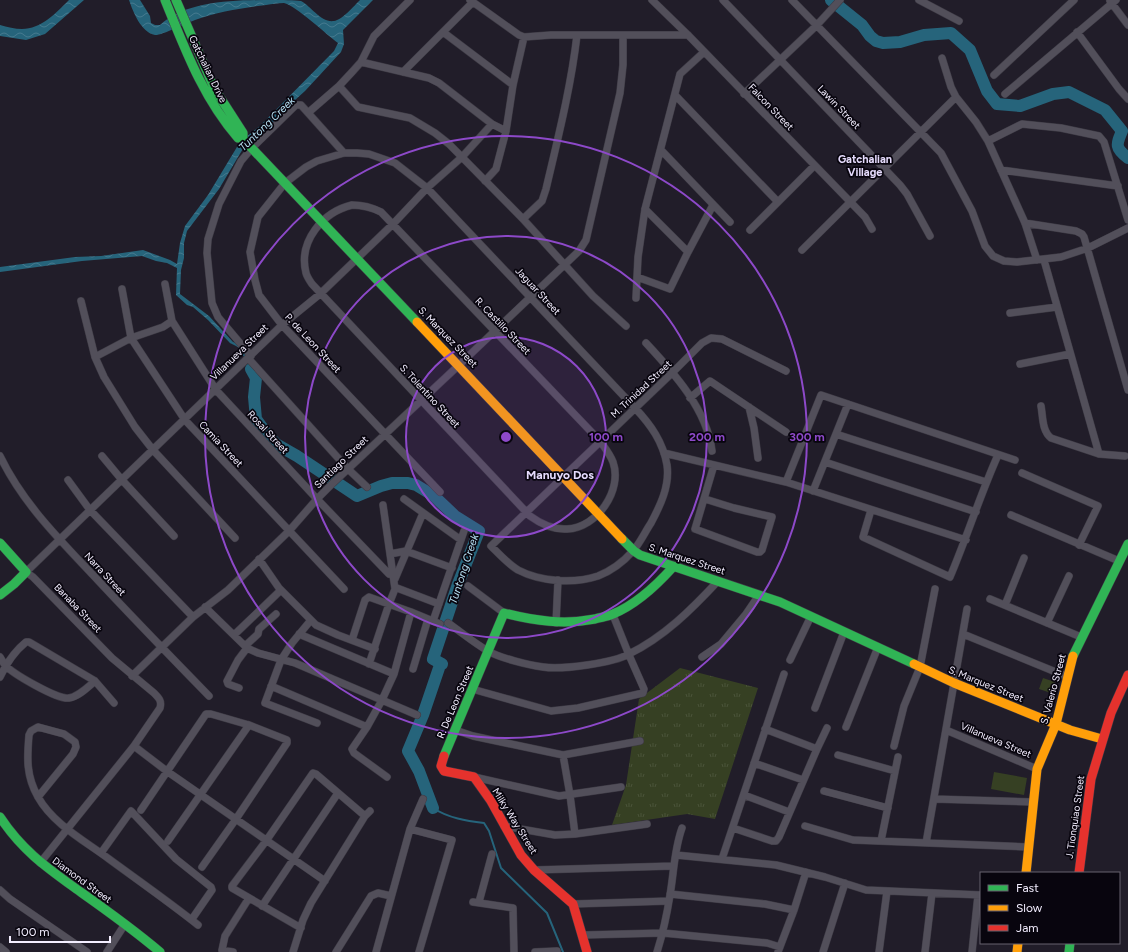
<svg xmlns="http://www.w3.org/2000/svg" width="1128" height="952" viewBox="0 0 1128 952" font-family="Figtree,sans-serif">
<defs>
<pattern id="grass-tufts" width="24" height="20" patternUnits="userSpaceOnUse"><rect width="24" height="20" fill="#364023"/><path d="M3 7l-1-3M5 7V3M7 7l1-3M15 17l-1-3M17 17v-4M19 17l1-3" fill="none" stroke="#4a5339"/></pattern>
<pattern id="water-waves" width="16" height="10" patternUnits="userSpaceOnUse"><rect width="16" height="10" fill="#26647b"/><path d="M0 5q4-4 8 0t8 0" fill="none" stroke="#467a8f"/></pattern>
</defs>
<rect width="100%" height="100%" fill="#211d29"/>
<path fill="url(#grass-tufts)" d="M680,668L758,688L715,819L687,814L612,825L626,785L639,699Z"/>
<path fill="#364023" d="M1043,678L1055,682L1051,693L1039,689Z
M994,772L1027,778L1024,795L991,789Z"/>
<path fill="url(#water-waves)" d="M69,0H84L45,34L26,40L0,36V25C7,27 15,29 22,29C41,29 56,13 69,0Z
M129,0H140L150,16L151,23L155,25H160C187,0 237,0 274,0C280,0 296,0 301,1C311,6 321,23 334,21C342,20 354,6 360,0H373L343,30L344,44L341,52L305,91L284,110L273,124L244,147L219,189L187,231L184,243V258L181,270L180,294L209,316L233,342L239,344L247,354L244,357L238,347L230,343L208,320L193,307L187,305L176,295L177,268L167,263L156,261L142,256L82,261L0,272V267L75,257L101,256L143,250L170,260L177,264L180,243L185,226L208,195L240,142L261,125L334,51L338,43C327,35 295,5 284,3C278,3 272,4 266,5C241,8 218,12 195,20C187,23 160,36 155,35C141,32 133,12 129,0Z"/>
<g fill="none" stroke-linecap="round" stroke-linejoin="round">
<path stroke="#26647b" stroke-width="2" d="M249,363L251,369
M433,808C448,818 467,821 484,823L489,831L501,868L547,913L563,952"/>
<path stroke="#26647b" stroke-width="12" d="M831,0L862,25L870,36L876,41L883,43L900,42L924,35L951,33L970,50L987,91L997,104L1020,106L1053,94L1069,92L1105,110L1122,131C1116,145 1115,148 1128,158
M251,369L256,378L254,397L256,419L267,434L276,444L297,456L357,496L381,486L392,483H408L416,485L434,496L455,516L479,531L458,584L433,659L442,664L440,665L423,715L408,751L419,771L433,808"/>
<g stroke="#3d3a44" stroke-width="8">
<path id="street" d="M470,0L519,35L524,37L551,35H688
M652,0L688,35L865,217L872,229
M723,0L900,185L907,194L930,236
M792,0L941,153L972,211L985,246L993,256L1004,261L1017,262L1061,257L1088,248L1128,228
M919,0L959,21
M1110,1L1128,25
M443,32L513,85
M1077,32L1119,89L1128,99
M942,58L951,87L956,97L976,122L988,141L1025,223L1037,260
M361,62L429,78L439,83L492,124L506,131
M403,72L473,2
M994,75L1074,0
M339,86L358,107L410,118L435,133L449,144L523,219L593,296L626,326
M744,94L816,26L840,0
M1005,94L1116,0
M675,95L778,202
M309,112L339,86L353,71L361,62L374,36L410,0
M988,141L1022,124L1061,128L1099,136L1104,142L1128,220
M661,150L730,222
M1001,170L1118,186
M485,181L496,169L506,131L513,85L524,37
M352,205C363,205 371,207 381,212L600,441C605,448 610,454 613,462C623,490 597,528 567,529C553,530 541,524 530,516L312,284C310,281 307,277 306,273C298,241 323,212 352,205Z
M645,209L688,252
M523,219L542,201L546,189C558,138 571,87 577,35
M1025,223L1076,231L1082,234L1084,237L1128,390
M750,230L814,166
M802,250L956,97
M1044,260L1099,454
M637,277L670,289L688,252L713,205
M165,284L172,321L216,390L317,499L389,574
M122,289L131,338L185,420L344,589
M636,298L638,257L645,209L680,74L704,52
M81,301L95,357L104,377L135,427L153,450L235,538
M1010,313L1057,307
M646,343C673,372 707,409 712,451
M251,356L218,317L212,303L207,253L208,239L219,204L241,161L252,148L296,105H301L344,153
M95,357L131,338L163,327L172,321
M248,358L348,469L367,487
M1020,364L1070,354
M690,398L710,381L786,432
M1041,406C1043,417 1042,431 1051,438L1099,454L1125,456
M749,407L754,428L758,458
M836,434L986,482
M664,453L786,482L966,540
M0,456C22,502 58,538 93,575C131,616 170,656 209,696
M102,456L122,480L174,536
M825,462L976,512
M1022,473L1098,506L1079,545
M68,480L90,510L193,617
M786,482L821,395L1015,460
M813,491L848,404
M440,492L282,325L259,295L255,280L250,252L258,217L285,183L306,167L317,161L344,153H357L369,154L395,163L427,188L635,408C651,425 663,442 667,465C670,486 660,506 651,523C645,532 640,543 633,551C624,561 611,571 598,576C574,584 541,582 518,570C508,564 499,554 491,546L673,372L702,343L711,338L722,339L786,371
M404,499L461,540
M705,499L734,508L772,517L762,550L760,552H757L695,529L714,465
M383,505L395,589
M871,510L863,537L950,577C967,537 980,495 998,455
M1011,515L1119,561
M390,554L406,551L452,568
M259,559L279,588L316,625L338,635L375,649
M395,579L423,513
M468,586L504,613
M395,589L397,588L439,604
M990,599L1081,637
M1005,605L1024,558
M205,607L247,648L258,653L295,663L417,715
M311,620L292,643L281,660L265,703L317,723
M433,621L464,531
M448,623C461,632 474,643 488,651C500,658 528,665 543,667C562,670 613,663 629,654C664,637 692,609 718,581
M556,623L558,580
M1047,623L1069,576
M299,634L394,674
M963,634L1068,677
M234,635L281,590
M352,640L365,600L369,597L411,612L440,624
M245,646L258,634L259,629L276,614
M0,657C2,660 3,663 5,665C13,674 58,700 69,698C78,697 88,687 95,681
M702,657L721,644L746,614L759,595
M790,660L811,616
M369,664L389,604L395,589
M413,669L428,619
M132,676L193,617L228,590L289,531L317,499L333,483L459,365L579,251L586,240L620,93L623,65V35
M0,677C6,664 15,651 26,642H29L95,681L114,703
M271,686L367,727
M239,688L228,684L227,681L238,660L247,648
M472,689L551,711L578,708L643,693L644,689L629,655L613,615
M815,708L844,632
M846,727L878,647
M765,729L817,749L827,728
M455,730L473,736L563,755L640,741
M946,730L1037,769
M134,746L168,772L325,881
M894,746L904,706L920,667L935,589
M563,755L570,795L575,834
M838,755L895,771
M754,763L803,780
M387,777L354,753L352,749L367,727L382,700L394,674L411,612
M474,777L559,796L621,787
M824,791L888,808
M744,795L789,812
M38,797L73,754L76,747L75,742L64,734L38,727L31,731L29,735C27,758 26,776 38,797C53,824 85,841 109,859C139,881 169,902 198,925
M934,799L1033,802
M141,810L206,714H211L249,725L287,740V743L236,819L202,867
M504,826L555,835L575,834L647,824
M805,826L853,840L1028,847
M733,828L772,841H776L779,837L817,749
M410,829L452,840L419,952
M168,841L249,725
M881,841L898,757
M926,843L967,609
M101,853L131,811L176,859L211,887L212,890L192,919
M676,855L776,865L825,877L866,890L981,895
M722,859L784,674
M40,863L134,746L160,708C162,701 159,698 154,693L112,658L33,577L26,572L282,325L320,294L393,224L427,188L462,157L492,124
M534,870L673,866
M0,890L10,899L87,952
M670,894L765,904L794,910
M473,902L513,908L514,952
M479,902L492,854
M573,904L669,901
M262,906L338,793
M301,928L232,888V886L266,841L313,773L316,774L365,816
M583,935L663,933L767,943L780,947
M0,947L6,952
M107,952L125,924
M233,952L222,950L225,936L249,898
M293,952L303,920L311,903L365,816L370,811
M336,952L371,896L378,893L391,896
M376,952L410,829L423,799
M535,952L557,951
M657,952C663,933 667,914 670,895C674,872 674,850 682,828
M778,952L794,910L806,872
M823,952L845,883
M879,952L887,891
M925,952L932,893
M972,952L978,895"/>
</g>
<g stroke="#3d3a44" stroke-width="10">
<path id="fast" d="M165,0C185,49 203,98 238,138H242
M176,0L214,88L243,133V139L417,322
M622,539L634,551L640,555L780,602L914,664
M0,543L26,572L14,584L0,595
M1073,656L1128,544
M444,756L504,613C535,621 564,625 595,619C601,617 607,617 613,614C637,604 656,586 673,567
M0,817C23,852 49,869 82,893C109,912 135,931 160,952
M1069,952L1070,943"/>
</g>
<g stroke="#3d3a44" stroke-width="10">
<path id="slow" d="M417,322L622,539
M914,664L954,683L1070,730L1102,739
M1026,873L1037,769L1056,724L1073,656
M1017,952L1018,943"/>
</g>
<g stroke="#3d3a44" stroke-width="10">
<path id="jam" d="M444,756L441,766L444,771L474,777L491,801L521,855L534,870L573,904L587,952
M1079,873L1091,779L1111,713L1128,675"/>
</g>
<use href="#street" stroke="#524f5a" stroke-width="7"/>
<use href="#fast" stroke="#30b455" stroke-width="9"/>
<use href="#slow" stroke="#ff9f0a" stroke-width="9"/>
<use href="#jam" stroke="#e5322d" stroke-width="9"/>
</g>
<circle cx="506" cy="437" r="100" fill="#8d49c9" fill-opacity=".12"/>
<g fill="none" stroke="#8d49c9" stroke-width="2">
<circle cx="506" cy="437" r="100"/>
<circle cx="506" cy="437" r="201"/>
<circle cx="506" cy="437" r="301"/>
</g>
<g text-anchor="middle" dominant-baseline="central" stroke-width="3.5" stroke-linejoin="round" paint-order="stroke">
<g font-size="10" fill="#f3eeff" stroke="#08050e">
<text transform="translate(208 69) rotate(64)">Gatchalian Drive</text>
<text transform="translate(771 107) rotate(46)">Falcon Street</text>
<text transform="translate(839 107) rotate(46)">Lawin Street</text>
<text transform="translate(538 291) rotate(47)">Jaguar Street</text>
<text transform="translate(503 326) rotate(46)">R. Castillo Street</text>
<text transform="translate(448 337) rotate(46)">S. Marquez Street</text>
<text transform="translate(313 343) rotate(47)">P. de Leon Street</text>
<text transform="translate(239 352) rotate(-44)">Villanueva Street</text>
<text transform="translate(641 389) rotate(-43)">M. Trinidad Street</text>
<text transform="translate(430 396) rotate(47)">S. Tolentino Street</text>
<text transform="translate(268 432) rotate(47)">Rosal Street</text>
<text transform="translate(221 444) rotate(47)">Camia Street</text>
<text transform="translate(341 462) rotate(-44)">Santiago Street</text>
<text transform="translate(687 559) rotate(18)">S. Marquez Street</text>
<text transform="translate(105 574) rotate(47)">Narra Street</text>
<text transform="translate(78 608) rotate(46)">Banaba Street</text>
<text transform="translate(986 684) rotate(22)">S. Marquez Street</text>
<text transform="translate(1053 689) rotate(-75)">S. Valerio Street</text>
<text transform="translate(455 702) rotate(-67)">R. De Leon Street</text>
<text transform="translate(996 740) rotate(23)">Villanueva Street</text>
<text transform="translate(1075 817) rotate(-82)">J. Tionquiao Street</text>
<text transform="translate(515 821) rotate(58)">Milky Way Street</text>
<text transform="translate(82 880) rotate(36)">Diamond Street</text>
</g>
<g font-size="11" font-style="italic" fill="#b6e0f2" stroke="#08050e">
<text transform="translate(267 124) rotate(-44)">Tuntong Creek</text>
<text transform="translate(464 569) rotate(-72)">Tuntong Creek</text>
</g>
<g font-size="11" font-weight="bold" fill="#e6dcfd" stroke="#08050e">
<text x="865" y="159">Gatchalian<tspan x="865" dy="13">Village</tspan></text>
</g>
<g font-size="12" font-weight="bold" fill="#e6dcfd" stroke="#08050e">
<text x="560" y="475">Manuyo Dos</text>
</g>
</g>
<circle cx="506" cy="437" r="6" fill="#8d49c9" stroke="#08050e" stroke-width="2"/>
<g font-size="12" text-anchor="middle" font-weight="bold" fill="#8d49c9" stroke="#08050e" stroke-width="3.5" stroke-linejoin="round" paint-order="stroke">
<text x="606" y="441">100 m</text>
<text x="707" y="441">200 m</text>
<text x="807" y="441">300 m</text>
</g>
<rect x="980" y="872" width="140" height="72" fill="#08050e" stroke="#66626e"/>
<rect x="988" y="885" width="20" height="6" fill="#30b455" stroke="#66626e"/>
<text x="1016" y="892" font-size="12" fill="#f3eeff">Fast</text>
<rect x="988" y="905" width="20" height="6" fill="#ff9f0a" stroke="#66626e"/>
<text x="1016" y="912" font-size="12" fill="#f3eeff">Slow</text>
<rect x="988" y="925" width="20" height="6" fill="#e5322d" stroke="#66626e"/>
<text x="1016" y="932" font-size="12" fill="#f3eeff">Jam</text>
<path d="M10 936v6h100v-6" fill="none" stroke="#f3eeff" stroke-width="2"/>
<text x="16" y="936" font-size="12" fill="#f3eeff" stroke="#08050e" stroke-width="3" paint-order="stroke">100 m</text>
</svg>
